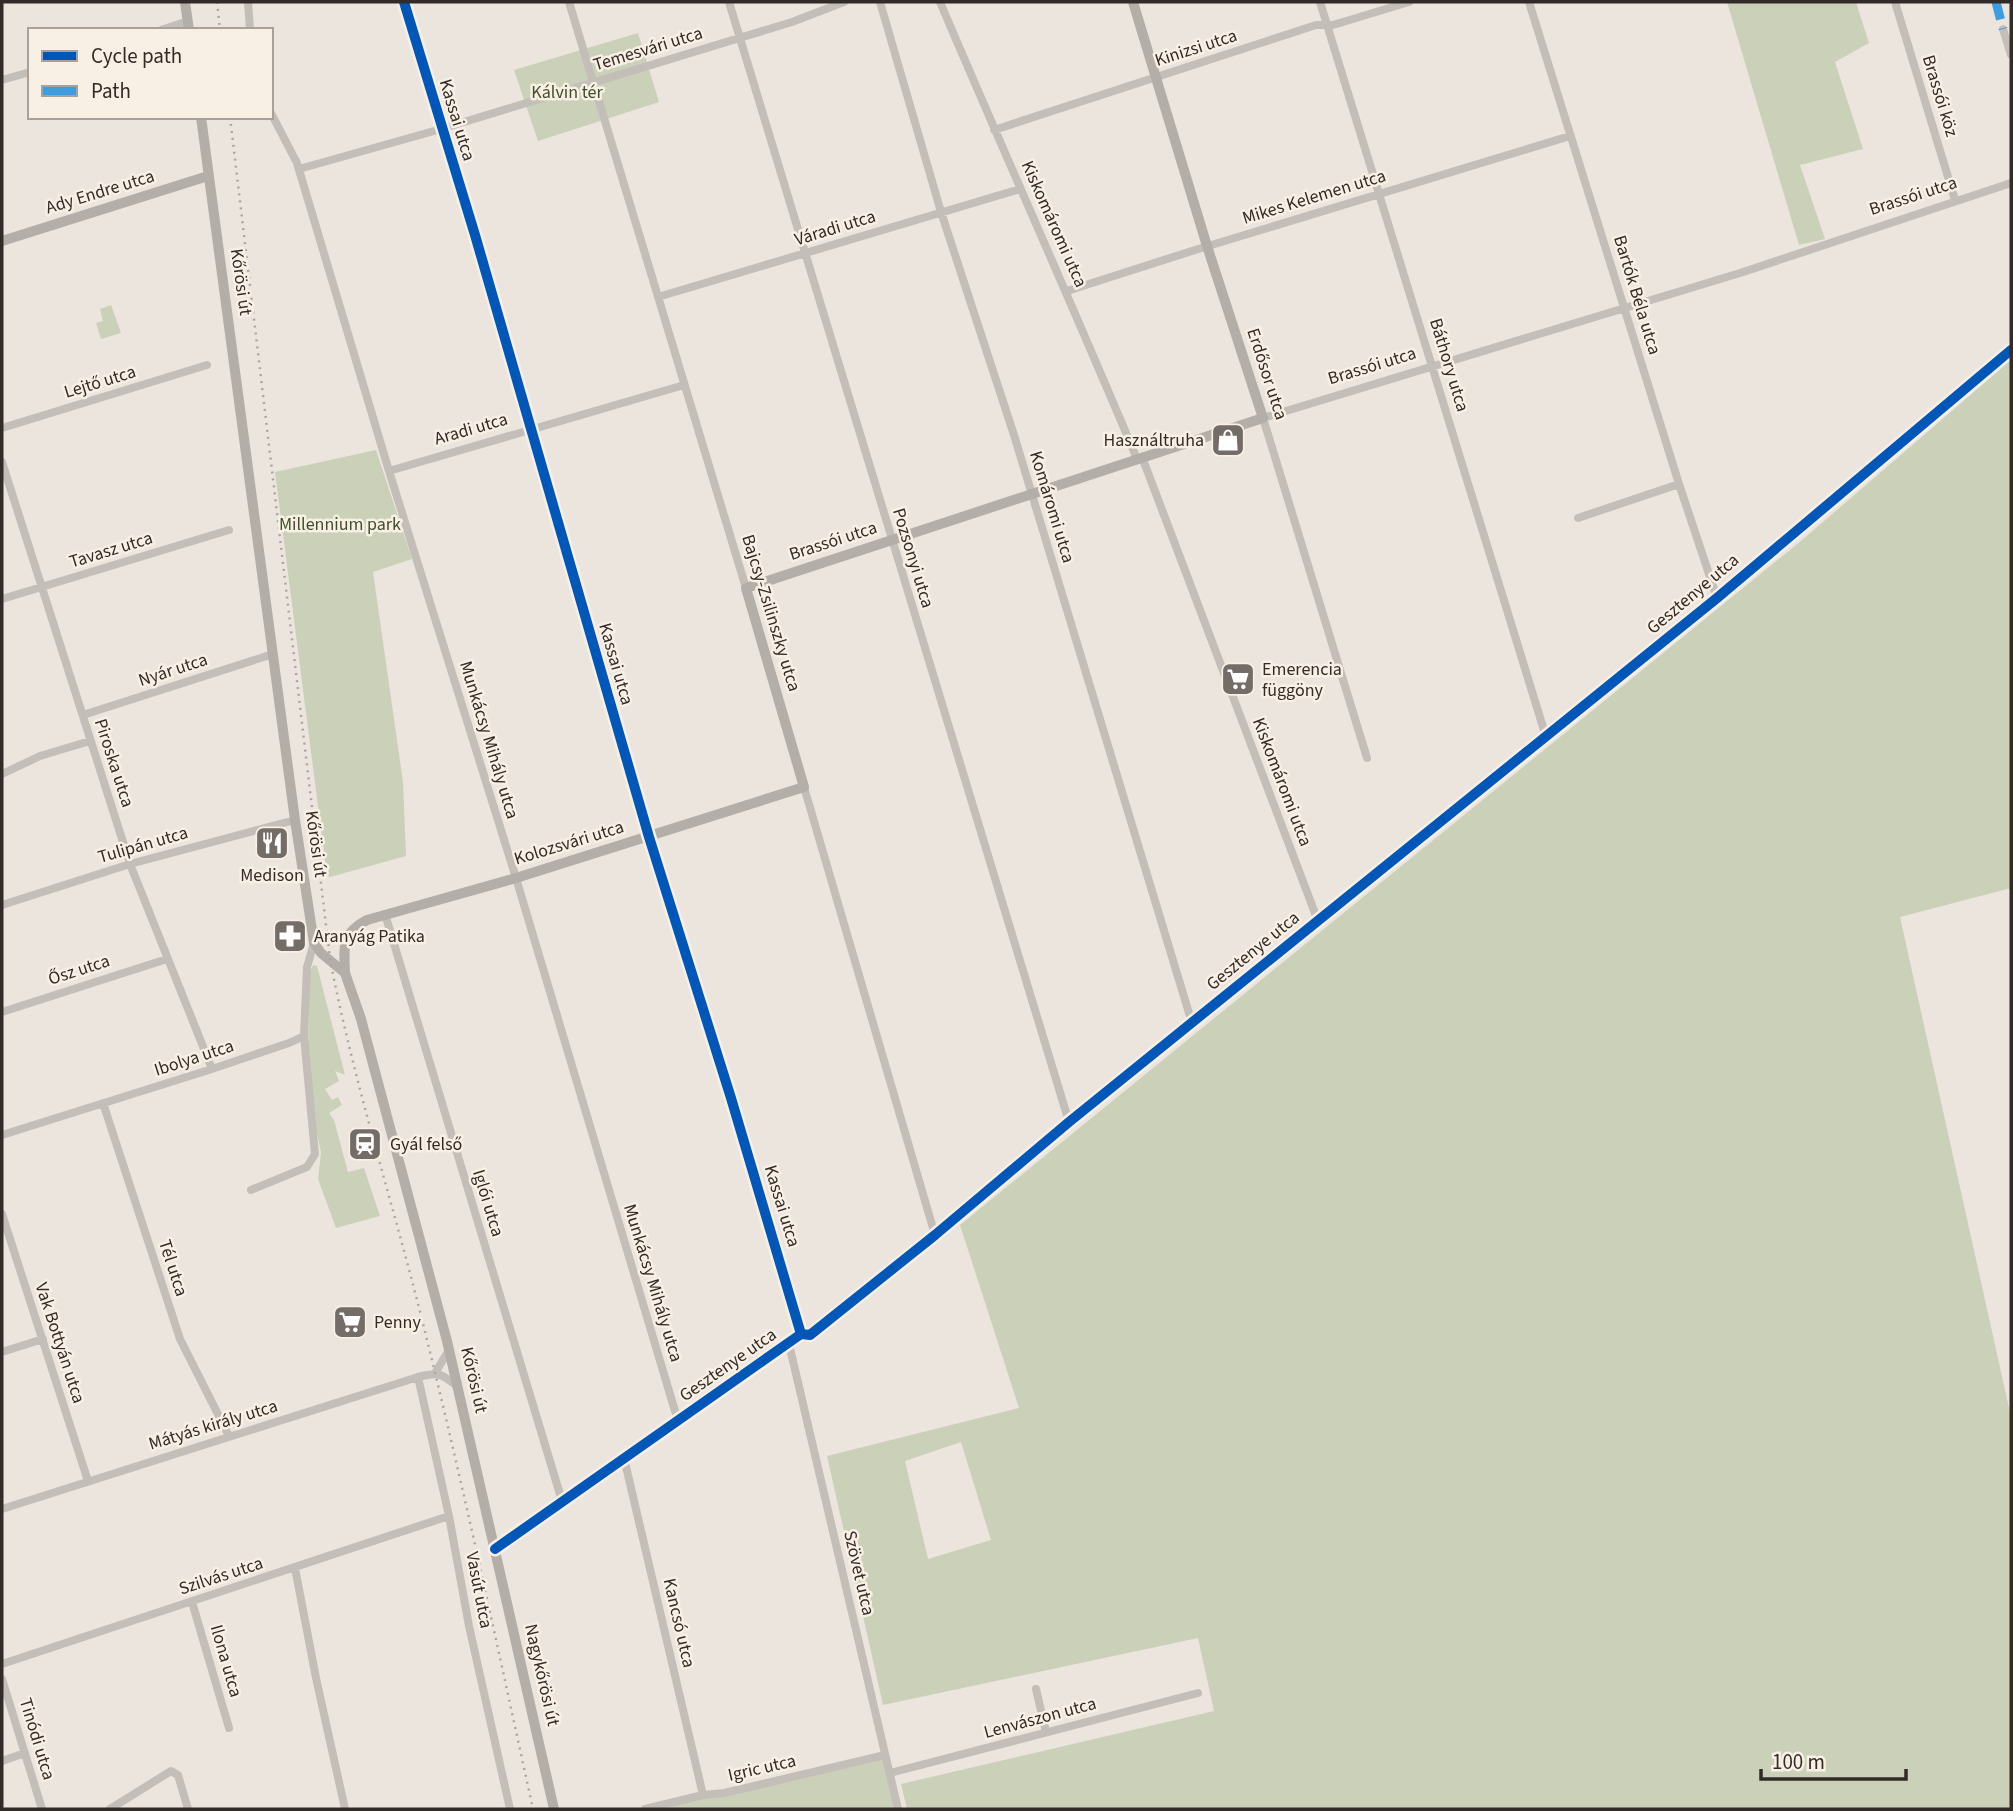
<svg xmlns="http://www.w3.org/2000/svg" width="2013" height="1811" viewBox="0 0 2013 1811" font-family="'Source Sans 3',sans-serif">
<rect width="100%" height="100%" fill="#ebe5de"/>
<path fill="#cbd0b9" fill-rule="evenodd" d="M1727,2H1856L1869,43L1835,62L1863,149L1800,165L1825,239L1799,245Z
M638,33L659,102L538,141L514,70Z
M111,305L121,333L101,339L96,323L103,321L100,309Z
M2011,360V888L1900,917L2011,1417V1809H907L901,1784L1214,1711L1198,1638L883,1705L827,1456L1019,1408L960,1225L1801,541ZM961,1442L991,1540L928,1559L905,1461Z
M376,450L412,559L373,572L403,782L406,856L330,877L327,876L275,472Z
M313,965L317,966L345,1075L335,1071L339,1081L325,1089L332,1100L338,1097L342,1105L329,1113L334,1120L348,1172L364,1168L380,1216L336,1228L318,1179L321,1152L315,1125L308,1044L310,972Z
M885,1755L898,1809H645Z"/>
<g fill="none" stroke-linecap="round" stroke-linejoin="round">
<path stroke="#c3beb8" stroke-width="8" d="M248,2L250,30
M404,2L475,235L649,837L731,1098L801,1334
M569,2L746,588
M729,2L1069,1122
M880,2L941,212L1014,435L1192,1023
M940,2C1005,155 1073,306 1137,459
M1320,2L1546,737
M1529,2L1679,484L1717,598
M1895,2L1955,200
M2003,29L2011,55
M161,30L188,21
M2,80L30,72
M271,113L297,163L389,471L516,878L678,1421
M994,130L1316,25H1333L1409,2
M299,169L441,129L792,22L844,2
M1067,291L1195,250L1570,136
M658,297L1020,189
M2,428L207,365
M1142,457L1318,921
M2,462L130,864L212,1069
M389,471L684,385
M1578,518L1679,484
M2,599L229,530
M83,715L273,654
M1367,758L1263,418L1740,273L2011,183
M2,774L40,756L90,741
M804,787L935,1235
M2,905L130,864L295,820
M385,914L562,1501
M2,1012L167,959
M103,1103L180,1339L229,1436
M2,1135L212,1069L289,1043L304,1036L307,967L314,943
M251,1190L307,1167L315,1154L304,1036
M2,1214L88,1481
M789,1344L898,1809
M2,1352L43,1339
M435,1373L449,1350
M418,1377L449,1516L469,1626L510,1809
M624,1458L703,1795
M2,1509L418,1377C438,1372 441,1373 457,1386
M495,1549L801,1334L810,1335L935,1235L1069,1122L1717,598L2011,350
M295,1568L316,1678L345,1809
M192,1602L229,1728
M2,1664L449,1516
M2,1679L42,1809
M1036,1689L1046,1732
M2,1761L25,1753
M890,1773L1198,1693
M110,1809L171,1771L178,1775L188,1809
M645,1809L703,1795L724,1793L885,1755"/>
<path stroke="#b4aea8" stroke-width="10" d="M185,2L189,30
M201,117L295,820L314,943L321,953L345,973L361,1019L447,1341L554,1809
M2,241L208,176
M345,973C344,946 341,934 367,920L516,878L804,787L746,588L1263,418L1207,246L1133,2"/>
<path stroke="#aba6a2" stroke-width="2.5" stroke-dasharray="2 5" stroke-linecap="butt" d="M217,2L220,30
M230,117L330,959C355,1089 397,1215 428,1344C466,1498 499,1654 533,1809"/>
<path stroke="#3e9ce0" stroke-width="9" stroke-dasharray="18 9" stroke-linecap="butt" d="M1996,2L2003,29"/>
<g stroke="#f8f0e5" stroke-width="15">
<path id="cycleway" d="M404,2L475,235L649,837L731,1098L801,1334
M495,1549L801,1334L810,1335L935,1235L1069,1122L1717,598L2011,350"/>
</g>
<use href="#cycleway" stroke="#0057b8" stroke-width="10"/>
</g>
<defs>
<g id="shop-square" transform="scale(1.75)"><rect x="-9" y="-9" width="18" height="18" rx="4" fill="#736c67" stroke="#f8f0e5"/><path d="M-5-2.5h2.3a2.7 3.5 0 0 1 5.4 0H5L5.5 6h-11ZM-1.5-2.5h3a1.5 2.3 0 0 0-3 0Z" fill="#fff"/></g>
<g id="supermarket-square" transform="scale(1.75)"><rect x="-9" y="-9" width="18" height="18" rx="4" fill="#736c67" stroke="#f8f0e5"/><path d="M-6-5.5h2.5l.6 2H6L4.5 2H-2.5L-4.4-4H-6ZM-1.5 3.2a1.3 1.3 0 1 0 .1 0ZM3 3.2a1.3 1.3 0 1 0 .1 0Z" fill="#fff"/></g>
<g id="restaurant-square" transform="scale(1.75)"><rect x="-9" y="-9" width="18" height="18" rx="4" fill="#736c67" stroke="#f8f0e5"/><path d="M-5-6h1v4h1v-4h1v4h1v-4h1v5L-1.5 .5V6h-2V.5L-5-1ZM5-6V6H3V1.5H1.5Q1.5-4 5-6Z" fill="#fff"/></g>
<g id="pharmacy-square" transform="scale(1.75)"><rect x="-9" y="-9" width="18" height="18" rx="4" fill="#736c67" stroke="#f8f0e5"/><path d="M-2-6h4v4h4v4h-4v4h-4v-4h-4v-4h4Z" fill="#fff"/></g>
<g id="station-square" transform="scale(1.75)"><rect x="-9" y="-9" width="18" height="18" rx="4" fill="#736c67" stroke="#f8f0e5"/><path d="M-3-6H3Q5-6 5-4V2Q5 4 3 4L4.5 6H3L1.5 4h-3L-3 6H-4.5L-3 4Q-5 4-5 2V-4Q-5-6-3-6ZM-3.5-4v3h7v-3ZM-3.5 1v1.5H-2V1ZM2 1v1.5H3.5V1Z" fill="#fff"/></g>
</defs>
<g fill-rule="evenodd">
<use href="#shop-square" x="1228" y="440"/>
<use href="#supermarket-square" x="1238" y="679"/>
<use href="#restaurant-square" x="272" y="843"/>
<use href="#pharmacy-square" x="290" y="936"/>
<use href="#station-square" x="365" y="1144"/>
<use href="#supermarket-square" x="350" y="1322"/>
</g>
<g text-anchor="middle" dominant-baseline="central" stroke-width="5" stroke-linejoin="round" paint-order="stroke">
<g font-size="18" fill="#332b27" stroke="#f8f0e5">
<text transform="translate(1196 48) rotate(-18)">Kinizsi utca</text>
<text transform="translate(648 49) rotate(-17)">Temesvári utca</text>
<text transform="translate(1940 96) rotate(73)">Brassói köz</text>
<text transform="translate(457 120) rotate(73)">Kassai utca</text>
<text transform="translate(100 192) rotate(-17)">Ady Endre utca</text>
<text transform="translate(1913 196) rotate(-18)">Brassói utca</text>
<text transform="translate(1314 197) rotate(-17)">Mikes Kelemen utca</text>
<text transform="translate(1054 224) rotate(66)">Kiskomáromi utca</text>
<text transform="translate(835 228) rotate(-17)">Váradi utca</text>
<text transform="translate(241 282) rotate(82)">Kőrösi út</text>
<text transform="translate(1637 295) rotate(73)">Bartók Béla utca</text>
<text transform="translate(1449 365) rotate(73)">Báthory utca</text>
<text transform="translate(1372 366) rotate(-17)">Brassói utca</text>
<text transform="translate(1267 374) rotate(72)">Erdősor utca</text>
<text transform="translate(100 382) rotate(-17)">Lejtő utca</text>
<text transform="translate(471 429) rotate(-16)">Aradi utca</text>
<text transform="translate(1052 507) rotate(73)">Komáromi utca</text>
<text transform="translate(833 541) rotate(-18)">Brassói utca</text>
<text transform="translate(111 550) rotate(-17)">Tavasz utca</text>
<text transform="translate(913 558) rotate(73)">Pozsonyi utca</text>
<text transform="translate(1693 594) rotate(-40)">Gesztenye utca</text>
<text transform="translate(771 613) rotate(73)">Bajcsy-Zsilinszky utca</text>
<text transform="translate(616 664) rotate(74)">Kassai utca</text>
<text transform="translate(173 670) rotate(-18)">Nyár utca</text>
<text transform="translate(489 740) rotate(73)">Munkácsy Mihály utca</text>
<text transform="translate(114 763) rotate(72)">Piroska utca</text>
<text transform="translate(1282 782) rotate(69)">Kiskomáromi utca</text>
<text transform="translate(569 843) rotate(-17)">Kolozsvári utca</text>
<text transform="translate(316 844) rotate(82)">Kőrösi út</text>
<text transform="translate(143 845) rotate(-16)">Tulipán utca</text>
<text transform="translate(1253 951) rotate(-39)">Gesztenye utca</text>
<text transform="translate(79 970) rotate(-18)">Ősz utca</text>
<text transform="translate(194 1058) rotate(-18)">Ibolya utca</text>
<text transform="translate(488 1203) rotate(73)">Iglói utca</text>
<text transform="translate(782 1206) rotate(73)">Kassai utca</text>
<text transform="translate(173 1268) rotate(72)">Tél utca</text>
<text transform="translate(653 1283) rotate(73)">Munkácsy Mihály utca</text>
<text transform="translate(60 1343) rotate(72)">Vak Bottyán utca</text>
<text transform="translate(728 1365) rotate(-35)">Gesztenye utca</text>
<text transform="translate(474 1380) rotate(77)">Kőrösi út</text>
<text transform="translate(213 1425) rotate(-17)">Mátyás király utca</text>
<text transform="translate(859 1573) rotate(77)">Szövet utca</text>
<text transform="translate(221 1576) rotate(-18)">Szilvás utca</text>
<text transform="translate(479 1590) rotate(79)">Vasút utca</text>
<text transform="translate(679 1623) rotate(77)">Kancsó utca</text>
<text transform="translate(226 1661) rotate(74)">Ilona utca</text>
<text transform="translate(542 1675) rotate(77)">Nagykőrösi út</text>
<text transform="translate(1040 1718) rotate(-15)">Lenvászon utca</text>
<text transform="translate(37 1739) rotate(73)">Tinódi utca</text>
<text transform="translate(762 1768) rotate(-13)">Igric utca</text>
</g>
<g font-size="18" fill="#41502c" stroke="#f8f0e5">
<text x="567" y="92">Kálvin tér</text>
<text x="340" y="524">Millennium park</text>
</g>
<g font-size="18" fill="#332b27" stroke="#f8f0e5" text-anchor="start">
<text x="1204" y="440" text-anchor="end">Használtruha</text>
<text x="1262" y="669">Emerencia<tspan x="1262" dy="21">függöny</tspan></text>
<text x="272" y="875" text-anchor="middle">Medison</text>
<text x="314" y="936">Aranyág Patika</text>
<text x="390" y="1144">Gyál felső</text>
<text x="374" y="1322">Penny</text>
</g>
</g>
<rect width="2013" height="1811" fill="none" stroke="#332b27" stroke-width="7"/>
<rect x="28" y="28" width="245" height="91" fill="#f8f0e5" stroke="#a9a199" stroke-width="2"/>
<rect x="42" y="51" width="35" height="10" fill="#0057b8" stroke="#a9a199" stroke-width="2"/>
<text x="91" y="63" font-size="21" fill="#332b27">Cycle path</text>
<rect x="42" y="86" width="35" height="10" fill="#3e9ce0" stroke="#a9a199" stroke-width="2"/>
<text x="91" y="98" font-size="21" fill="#332b27">Path</text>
<path d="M1761 1769v10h145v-10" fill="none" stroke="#332b27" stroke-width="3.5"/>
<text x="1772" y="1769" font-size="21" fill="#332b27" stroke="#f8f0e5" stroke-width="5" paint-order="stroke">100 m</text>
</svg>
